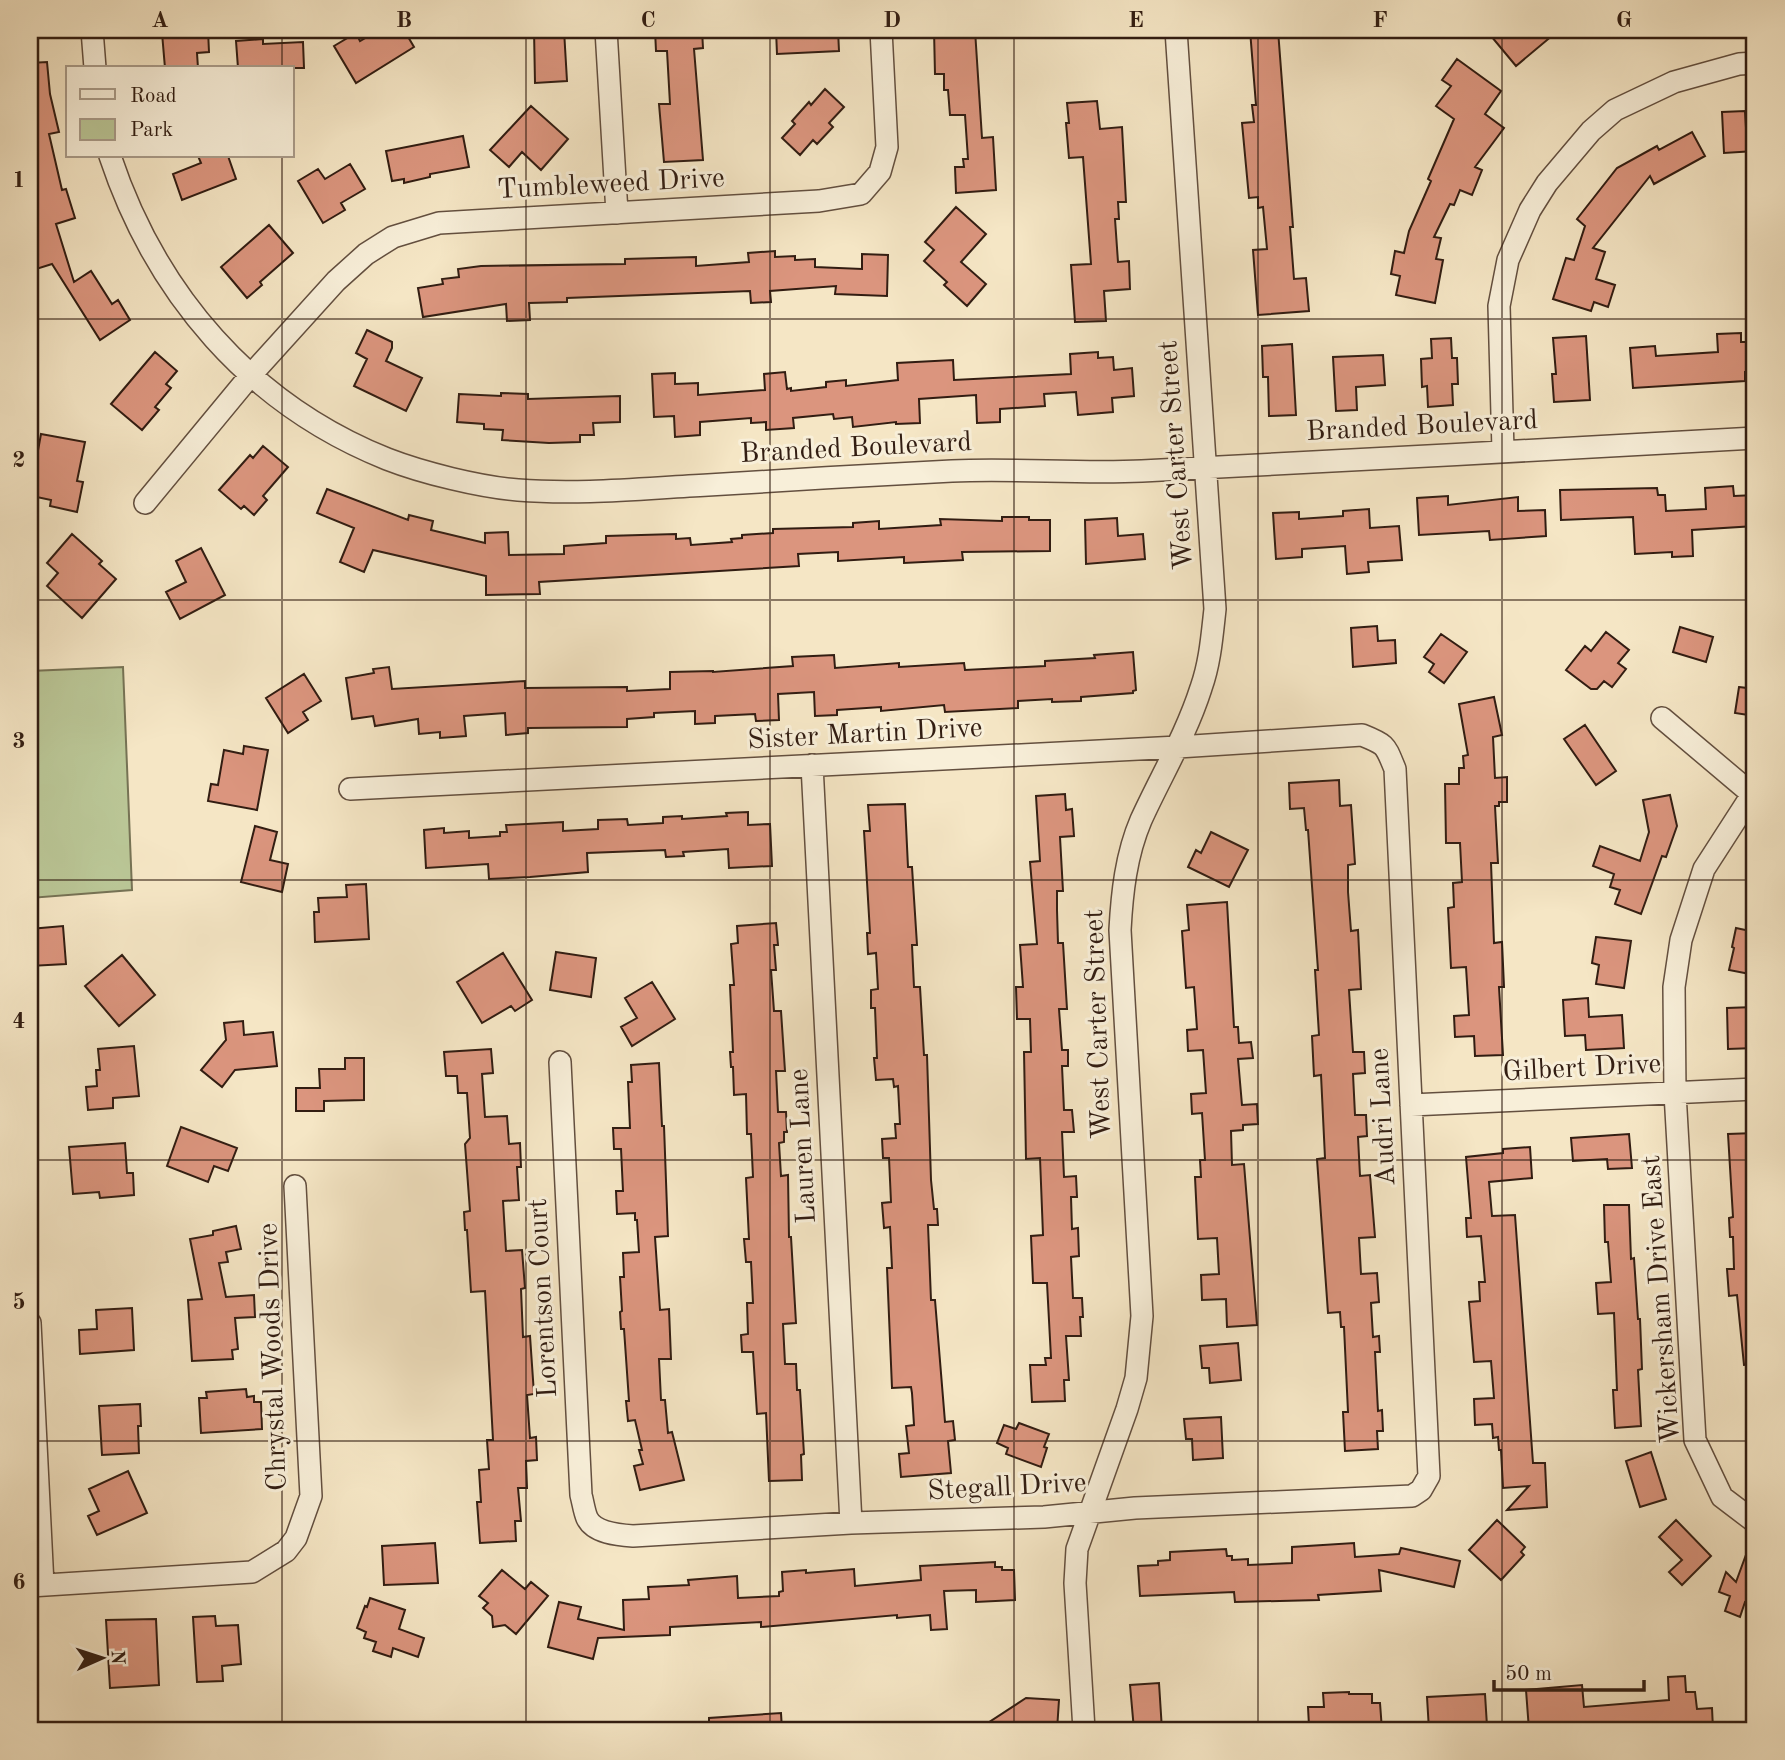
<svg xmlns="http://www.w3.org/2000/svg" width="1785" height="1760" viewBox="0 0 1785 1760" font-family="'Old Standard TT',serif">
<rect width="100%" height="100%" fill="#f5e6c5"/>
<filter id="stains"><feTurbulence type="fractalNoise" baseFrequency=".00286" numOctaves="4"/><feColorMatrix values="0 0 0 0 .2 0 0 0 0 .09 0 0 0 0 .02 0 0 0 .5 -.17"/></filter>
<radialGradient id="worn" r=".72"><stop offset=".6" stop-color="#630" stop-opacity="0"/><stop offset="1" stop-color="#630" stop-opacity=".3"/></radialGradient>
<path fill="#bac696" stroke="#767254" stroke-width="2" d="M123,667L132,890L30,898V671Z"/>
<path fill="#db957e" stroke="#321d12" stroke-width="2" d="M208,30L209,52L197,53L198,68H165L162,33Z
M379,30H404L414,47L356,83L334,46L356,33L360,41Z
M534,30H564L567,81L535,83Z
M655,30H702L703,48L694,49L703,160L664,162L659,104H670L667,51H656Z
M776,30H838L839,51L777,54Z
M934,30H975L982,138L993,137L996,190L956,193L955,167H964L963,159H968L965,115H950L948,90H944V74H935Z
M1250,30H1278L1293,227H1290L1294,279L1306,278L1309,311L1258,315L1253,250L1267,249L1263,207L1258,208V197L1249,198L1242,123L1254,122L1252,105H1256Z
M1486,30H1559L1516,66Z
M263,39V44L303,42L304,68H238L236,41Z
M1457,59L1501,91L1485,114L1504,128L1475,167L1482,170L1472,195L1460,190L1454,205L1450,204L1434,237L1441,238L1436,259L1443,260L1435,303L1396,295L1400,276L1391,274L1395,251L1404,253L1409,231L1431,181L1428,179L1454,119L1436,106L1451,86L1442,80Z
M47,62L50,94L59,132L49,134L62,190L66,189L75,218L56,224L74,282L91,271L112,304L118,300L130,320L100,340L52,264L30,271V63Z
M825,89L844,107L829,123L833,127L817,144L813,140L800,155L782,138L795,124L792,121L809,102L811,105Z
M1097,101L1100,129L1122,127L1126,202H1118L1119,219H1115L1118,262L1129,261L1130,289L1104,291L1106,321L1075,322L1071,265L1091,264L1083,157L1069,158L1066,123H1069L1067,103Z
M531,106L568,139L541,170L522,152L509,167L490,150Z
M1745,111L1746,128L1755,127V151L1724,153L1722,112Z
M1692,132L1705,156L1654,184L1650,176L1593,248L1605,252L1596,279L1615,285L1608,307L1594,302L1591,311L1553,299L1566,258L1574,260L1585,226L1577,219L1617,168L1657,146L1659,150Z
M463,136L469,167L430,174V177L404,183V179L392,181L386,151Z
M198,156H228L236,179L182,200L173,174L201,163Z
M350,164L365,189L341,203L345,210L323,223L298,181L318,169L325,179Z
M956,207L986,234L961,262L986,284L967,306L944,285L947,282L924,261L934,250L925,242Z
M269,225L293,253L260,282L262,285L247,298L221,267Z
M775,251V257L795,256V260L815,259V267L862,269V254L888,255L887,296L835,294L836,286L770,291L771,302L751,303L750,291L567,298V302L529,303L530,320L507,321L506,304L423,317L418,288L443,284L442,279L459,277L458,269L481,266L625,264V259L696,257V266L749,262L748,253Z
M367,330L392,342V348L386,361L422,378L406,411L354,386L367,359L356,353Z
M1741,333V342H1755V371L1745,372V381L1633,388L1630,348L1655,346L1656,356L1718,352L1717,334Z
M1586,336L1590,400L1554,402L1552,374H1556L1553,338Z
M1451,338L1452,358H1457L1458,384H1452L1453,405L1428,407L1427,386L1422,387L1421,359L1432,358L1431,339Z
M1292,344L1296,415L1269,416L1268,377H1263L1262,346Z
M155,352L177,371L166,384L171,388L155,407L159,410L142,430L111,404Z
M1098,352V358L1113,357L1114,370L1132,368L1134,396L1112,398L1113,412L1078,415L1076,392L1044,394L1045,406L1000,409V422L977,423L976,395L919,399L920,423L896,424V422L853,427L852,417L834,419L833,414L793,418L794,428L766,430V422L751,423V418L700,422V435L675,437L674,416L654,417L652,374L675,373V384L698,383V395L765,390L764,374L785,372L787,389L791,388V391L826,387V382L846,380V386L898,380L897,363L953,360L954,380L1071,374L1070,354Z
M1383,355L1385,385L1356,387L1357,410L1336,411L1333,357Z
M501,393L528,394V399L620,396V422L593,423L594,435H580V442L549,443L502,440L503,430L484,429V424L457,422L459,394L501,396Z
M41,434L85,442L77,481L83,482L77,512L50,506L51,500L32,496L36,478H33Z
M263,446L288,467L263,496L267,500L254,515L244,506L241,509L219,490L250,455L253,458Z
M1733,486L1734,496L1755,495V526L1692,530L1693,556L1672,557V552L1635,554L1633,517L1561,520L1560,490L1657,488L1658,495H1665L1666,511L1706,509L1705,488Z
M327,489L408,520L409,515L433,521L431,530L485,543V533L508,532L509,555L564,554V546L606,543V536L676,534V539L690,538L691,545L732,542L731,539L742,538V535L773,533V529L853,527V523L879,521V529L941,525L940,519L1002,521V517H1029V520H1050V551L962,552L963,560L904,563V557L838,561V552L798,554L799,566L539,582L540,594L486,595V576L373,550L364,572L340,562L354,528L317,513Z
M1448,496V505L1518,497V511L1545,510L1546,536L1490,540L1489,531L1419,535L1417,498Z
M1369,509L1370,528L1399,526L1402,560L1368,562L1369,572L1347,574L1345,546L1302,549V557L1276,559L1273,513L1299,512V519L1343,516V511Z
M1117,518L1118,536L1143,534L1145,559L1086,564L1085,520Z
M72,534L102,561L99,564L116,579L82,618L47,586L58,573L47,563Z
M201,548L225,595L180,619L166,592L186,582L176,561Z
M1377,626L1378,641L1395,640L1396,663L1353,667L1351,628Z
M1680,627L1713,637L1706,662L1673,652Z
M1606,632L1629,650L1618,663L1626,669L1612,687L1604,681L1597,689H1591L1566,670L1585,646L1591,651Z
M1441,634L1467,652L1444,683L1429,672L1434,664L1424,657Z
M1133,652L1136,690L1133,691V693L1081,697V701L1052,702V699L1018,701V708L945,712L944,705L881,711V707L837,710V715L815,716L814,692L778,694L779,720L756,721L755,714L715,716V723L695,724V711L654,713V717L627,719V727L528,728V733L506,735L505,713L464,716L466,736L440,738V732L419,734L418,719L375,726L373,716L352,719L346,678L374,673L373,669L389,667L392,689L525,681V688L627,687V691L670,689V672L713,671V672L793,666L792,657L834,655L835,668L899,663V667L964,663L965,670L1045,666V661L1095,658L1094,655Z
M304,674L321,701L303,712L308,720L288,733L266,698Z
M1739,687L1755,689V716L1735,713Z
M1494,697L1502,735L1493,737L1495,778L1507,777V802H1499V806H1495L1498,863H1491L1494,943L1502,942L1504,987H1499L1503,1055L1475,1056L1474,1036L1455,1037L1454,1016L1469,1015L1466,967L1451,968L1448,908L1454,907L1453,883L1462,882L1460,843H1446L1445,784H1459V768H1464L1463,756L1468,755L1459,704Z
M1585,725L1616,771L1596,785L1564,739Z
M244,746L268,750L257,810L208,801L211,784L218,785L224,750L243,754Z
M1339,780L1340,806L1351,805L1355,864L1348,865V892L1351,931L1358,930L1361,989L1349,990L1353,1052H1364L1365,1073L1353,1074L1355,1115H1366L1367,1136L1358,1137L1360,1176L1370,1175L1375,1237L1359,1238L1361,1274L1377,1273L1379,1302L1371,1303L1373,1337L1379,1336L1380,1352H1375L1378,1411L1382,1410L1383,1431H1377L1378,1449L1345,1451L1343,1412H1348L1344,1327H1341L1340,1312L1328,1313L1317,1159L1325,1158L1321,1075L1314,1076L1312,1036L1319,1035L1315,970H1318L1308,830H1306L1304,808L1290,809L1289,783Z
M1065,794L1066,810L1072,809L1074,836L1060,837L1063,891H1057V910L1058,943H1063L1067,1009H1059L1062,1050H1068V1066H1062L1064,1110H1072L1074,1132H1062L1064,1177L1076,1176L1077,1197H1071L1072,1229L1078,1228L1079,1256L1071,1257L1073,1298H1082L1083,1317H1080L1081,1336H1066L1069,1380H1064L1065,1401L1032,1402L1030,1365H1046L1045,1358H1051L1047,1283H1033L1031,1236L1043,1235L1040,1158L1026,1159L1024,1052H1031L1030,1019H1017L1016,987H1023L1020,945L1037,944L1030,862L1040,861L1036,796Z
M1670,795L1677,826L1666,857L1662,856L1641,914L1615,904L1620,890L1610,887L1614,874L1593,866L1600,846L1640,861L1649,832L1643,800Z
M905,804L908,867H912L917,945H912L914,987H920L924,1055H927L931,1180L934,1209H937L938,1225H928L931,1300H935L945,1422L953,1421L955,1440L948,1441L951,1473L901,1477L899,1454L909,1453L906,1426L914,1425L912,1393L911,1387L892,1388L887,1268H892L890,1227L884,1228L882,1203L891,1202L889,1158H883L882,1139L896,1138L895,1124H900L898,1086L894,1087L893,1079L876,1080L874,1058H877L875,1008H871V990L878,989L876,953L868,954L867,933H870L864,831H870L868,805Z
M748,812V825L770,824L772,866L729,868L728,849L683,852L684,856L666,857L665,850L587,853L588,872L530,877L489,879L488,864L426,868L424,830L444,828V833L469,831V838L500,836V832H507L506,825L563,822V831L598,829V820L627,819L628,825L663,823V817L682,816V819L727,816L726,813Z
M255,826L277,832L270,860L288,864L282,892L241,882Z
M1211,832L1248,850L1229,887L1188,867L1196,850L1201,853Z
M366,884L369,939L315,942L314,912H319L318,898L347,897L346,885Z
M1227,902L1234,1027H1238L1239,1043L1251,1042L1253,1058L1238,1059L1242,1105L1257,1104L1258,1124L1243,1125V1130L1231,1131L1232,1165L1244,1164L1257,1325L1227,1327L1226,1299L1202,1300L1201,1275L1219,1274L1217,1238L1198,1239L1195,1177H1201L1200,1160H1205L1202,1113L1192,1114L1191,1094L1206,1093L1203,1050L1188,1051L1187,1030L1197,1029L1194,987L1186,988L1182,931L1189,930L1187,905Z
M776,923L778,945H774L776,970H771L774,1011H781L785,1071H776L778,1112H786L787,1132H784V1142L779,1143L781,1176L788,1175L789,1237H791L796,1323L783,1324L785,1364H796L797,1390H800L804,1454L801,1455L802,1480L769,1481L766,1413L757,1414L753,1352H742L741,1335L748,1334L747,1303H753L751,1262H746L744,1239H749L746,1178L753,1177L751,1134H747L746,1094L734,1095L733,1067H731L730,1052H733L730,985H734L731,944L738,943L737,926Z
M63,926L66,964L30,966V929Z
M1736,928L1755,932V975L1729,970L1734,948L1732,947Z
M1596,937L1631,941L1624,988L1596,984L1599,965L1592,963Z
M556,952L596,958L591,997L550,990Z
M503,953L532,1000L515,1011L511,1006L482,1023L457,982Z
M122,955L155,995L119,1026L85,986Z
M652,982L675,1019L632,1046L621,1027L637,1018L625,998Z
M1588,998L1589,1017L1622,1015L1624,1048L1586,1050L1585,1035L1565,1036L1563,1000Z
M1754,1007L1755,1048L1728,1049L1727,1008Z
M243,1021L244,1035L273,1032L277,1066L235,1070L222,1087L201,1070L226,1040L224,1023Z
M134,1046L139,1096L113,1098V1108L88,1110L86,1087L97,1086L96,1070H100L98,1049Z
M491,1049L493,1073L482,1074L485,1117L507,1116L509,1144L520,1143L521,1167H517L519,1200L503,1201L506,1251L522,1250L525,1288L521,1289L523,1337L530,1336L534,1394L527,1395L530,1438L536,1437L537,1460L526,1461L527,1488H518L521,1521H515L516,1541L480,1543L477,1502H481L479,1470L489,1469L487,1440H493L485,1291L471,1292L467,1230H465L464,1212L470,1211L465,1144L470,1138L467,1093H458L457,1076H446L444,1052Z
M345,1058H364V1100L324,1101V1111H296V1088H320L319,1069H345Z
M659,1063L662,1126H664L668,1236L655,1237L660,1310L669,1309L671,1359H659L661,1400H665L668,1433L672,1432L684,1480L640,1490L634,1466L643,1464L639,1450H642L635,1420L628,1421L626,1401H629L624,1329H621L620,1312L622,1311L620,1277H624L623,1253L639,1252L637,1220H635V1213L617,1214L616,1191H623L621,1149H614L613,1128H630L628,1082H632L631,1065Z
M181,1127L237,1148L228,1171L214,1166L208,1182L167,1166Z
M1755,1133V1364L1744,1365L1737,1295L1729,1296L1727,1269H1734L1733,1237H1730L1729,1218L1733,1217L1728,1134Z
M1629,1134L1632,1168L1608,1169L1607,1159L1573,1161L1571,1138Z
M125,1143L127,1173H133L134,1195L100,1198L99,1192L73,1194L69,1147Z
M1530,1147L1532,1178L1489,1182L1492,1216L1515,1215L1533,1463H1545L1547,1507L1507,1510L1529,1486L1503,1488L1501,1450H1499L1498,1437L1493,1438L1492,1424L1475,1425L1474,1399L1494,1398L1491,1361L1474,1362L1469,1302L1480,1301L1479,1282H1485L1481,1236L1467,1237L1466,1218H1471L1466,1157L1503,1153V1149Z
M1604,1205H1629L1631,1259L1634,1258L1638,1319H1640L1642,1369L1638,1370L1641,1426L1615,1428L1613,1390H1617L1614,1313L1598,1314L1596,1283L1611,1282L1608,1242H1605Z
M236,1226L241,1249L226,1252L228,1262L219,1263L226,1297L254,1295L255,1317L235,1318L238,1349L232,1350L233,1359L192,1361L188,1300L202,1299L190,1239L213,1235V1231Z
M132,1308L134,1350L80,1354L79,1330L97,1329L96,1310Z
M1238,1343L1241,1380L1210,1383L1209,1368H1202L1200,1346Z
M246,1389L247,1397L254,1396V1402H261L262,1429L201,1433L199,1398H207L206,1392Z
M140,1404L141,1426H138L139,1453L102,1455L99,1406Z
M1221,1417L1223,1458L1193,1460L1192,1439H1186L1184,1419Z
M1019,1423L1049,1434L1044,1447L1047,1448L1041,1467L1006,1454L1008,1448L997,1443L1004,1425L1016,1429Z
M1651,1452L1666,1499L1640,1507L1626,1461Z
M128,1471L147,1513L97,1535L88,1516L99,1511L89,1489Z
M1497,1520L1525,1547L1521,1552L1524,1555L1501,1580L1469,1550Z
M1676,1520L1711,1556L1682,1585L1669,1572L1682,1560L1659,1537Z
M435,1543L438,1583L384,1585L382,1546Z
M1354,1543L1355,1557L1399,1554L1401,1548L1460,1561L1454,1587L1379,1570L1381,1591L1318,1595L1319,1600L1235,1602L1234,1592L1140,1596L1138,1566L1158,1565V1561L1170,1560V1552L1226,1549L1227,1556H1232V1560L1248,1559V1565L1292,1563V1547Z
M1747,1552L1755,1555V1605L1745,1602L1740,1617L1725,1611L1730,1596L1719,1592L1726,1572L1736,1582Z
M995,1562V1567H1002V1570H1014L1015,1600L976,1602V1590L944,1591L947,1629L931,1630L930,1615L897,1618V1615L761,1627V1622L670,1627V1635L598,1638L593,1659L548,1647L559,1602L581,1607L578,1619L624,1630L623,1600L649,1599L648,1587L689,1585L688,1580L737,1576L738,1598L779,1596V1592L783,1591L782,1572L806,1570V1573L854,1569L855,1586L921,1580L920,1566Z
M502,1570L525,1589L531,1582L548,1596L516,1634L505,1625L493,1627L492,1616L483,1608L488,1603L479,1596Z
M370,1598L405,1610L399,1629L424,1638L418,1657L393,1648L391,1657L373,1651L376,1642L364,1638L366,1632L357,1628L365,1606L367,1607Z
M215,1616L216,1626L238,1625L241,1664L222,1666L223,1681L197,1682L193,1617Z
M156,1619L159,1685L110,1688L106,1620Z
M1685,1676L1686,1692H1695L1697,1709L1712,1708L1713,1729L1603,1730V1725L1529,1730L1526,1690L1582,1685L1584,1707L1669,1700L1668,1677Z
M1159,1683L1162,1730H1134L1130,1685Z
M1349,1692V1694H1372V1703H1380L1382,1730H1322L1321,1725L1309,1726L1308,1707H1324L1323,1693Z
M1485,1694L1487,1726L1429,1730L1427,1697Z
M1026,1698L1059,1700L1057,1730H977Z
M781,1713L782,1730H709V1718Z"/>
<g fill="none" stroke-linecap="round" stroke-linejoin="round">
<g stroke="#634f3f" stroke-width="24">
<path id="minor" d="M92,30L95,68
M606,30L617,213
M110,156C156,294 250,404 387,459C423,473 480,487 518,490C581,495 646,488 708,485C789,480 871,475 952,471C1015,468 1078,474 1142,471C1346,461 1551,449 1755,438
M1503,451L1499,306L1508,260L1530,210L1547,183L1591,131L1615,110L1674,82L1739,64L1755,63
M145,503L250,376L336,281L366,254L393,237L439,223L819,201L861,194L880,172L887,147L881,30
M1662,718L1752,794
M812,765L851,1523
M350,789L1178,747L1362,735C1387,745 1385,745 1395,769L1429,1476L1421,1490L1412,1496L1135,1508L1044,1517L851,1523L633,1536C618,1535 594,1533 587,1518C584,1511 583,1502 581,1495L560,1062
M1755,790L1704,869L1681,940L1674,987L1675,1093L1695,1440L1722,1497L1755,1522
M1411,1105L1755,1089
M30,1323L43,1585
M30,1586L252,1572L286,1551L296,1538L311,1496L295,1186
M1084,1730L1075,1583L1077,1549L1127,1409L1136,1378L1142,1316L1120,930C1122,893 1126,855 1141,820C1161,776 1186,735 1201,688C1210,663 1212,636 1215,609L1176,30"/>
</g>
<use href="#minor" stroke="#f8efd9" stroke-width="21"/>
</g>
<path fill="none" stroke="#321d12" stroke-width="2" stroke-opacity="0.55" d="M282,30V68M526,30V1730M770,30V1730M1014,30V1730M1258,30V1730M1502,30V1730M282,156V1730M30,319H1755M30,600H1755M30,880H1755M30,1160H1755M30,1441H1755"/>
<g text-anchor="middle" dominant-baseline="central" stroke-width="6" stroke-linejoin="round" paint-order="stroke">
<g font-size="28" fill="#321d12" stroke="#f8efd9">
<text transform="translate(611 185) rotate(-3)">Tumbleweed Drive</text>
<text transform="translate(1422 427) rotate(-3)">Branded Boulevard</text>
<text transform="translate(856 449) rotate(-3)">Branded Boulevard</text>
<text transform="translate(1177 455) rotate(-94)">West Carter Street</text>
<text transform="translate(865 735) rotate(-3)">Sister Martin Drive</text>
<text transform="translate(1099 1024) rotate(-92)">West Carter Street</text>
<text transform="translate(1582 1069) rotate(-3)">Gilbert Drive</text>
<text transform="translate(1384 1117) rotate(-93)">Audri Lane</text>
<text transform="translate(804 1146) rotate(-93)">Lauren Lane</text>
<text transform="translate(544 1298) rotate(-93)">Lorentson Court</text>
<text transform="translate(1662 1299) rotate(-94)">Wickersham Drive East</text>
<text transform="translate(274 1357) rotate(-92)">Chrystal Woods Drive</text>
<text transform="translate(1007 1488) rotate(-3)">Stegall Drive</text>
</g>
</g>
<rect width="1785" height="1760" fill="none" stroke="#f5e6c5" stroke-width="77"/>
<rect x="66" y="66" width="228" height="91" fill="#f8efd9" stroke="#a99b89" stroke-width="2"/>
<rect x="80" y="89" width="35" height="10" fill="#f8efd9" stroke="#a99b89" stroke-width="2"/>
<text x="130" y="102" font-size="21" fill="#321d12">Road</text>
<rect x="80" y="119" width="35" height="21" fill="#bac696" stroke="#a99b89" stroke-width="2"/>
<text x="130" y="136" font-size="21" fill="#321d12">Park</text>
<g transform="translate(102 1658) rotate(87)" stroke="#f8efd9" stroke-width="5" paint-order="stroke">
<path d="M0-5L12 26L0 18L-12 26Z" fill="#321d12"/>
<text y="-10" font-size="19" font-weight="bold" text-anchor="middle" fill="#321d12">N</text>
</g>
<path d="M1494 1680v10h150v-10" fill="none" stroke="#321d12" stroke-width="3.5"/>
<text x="1505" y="1680" font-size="21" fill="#321d12" stroke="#f8efd9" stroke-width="5" paint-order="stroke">50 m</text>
<rect x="38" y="38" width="1708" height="1684" fill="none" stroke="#321d12" stroke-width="2.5"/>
<g font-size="23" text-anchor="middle" font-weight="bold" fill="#321d12">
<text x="160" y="27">A</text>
<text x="404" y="27">B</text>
<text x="648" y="27">C</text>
<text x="892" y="27">D</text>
<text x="1136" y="27">E</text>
<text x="1380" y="27">F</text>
<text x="1624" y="27">G</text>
<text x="19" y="187">1</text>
<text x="19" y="467">2</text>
<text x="19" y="748">3</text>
<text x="19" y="1028">4</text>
<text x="19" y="1309">5</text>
<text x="19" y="1589">6</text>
</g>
<rect width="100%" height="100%" filter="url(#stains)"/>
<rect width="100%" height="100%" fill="url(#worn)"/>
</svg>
